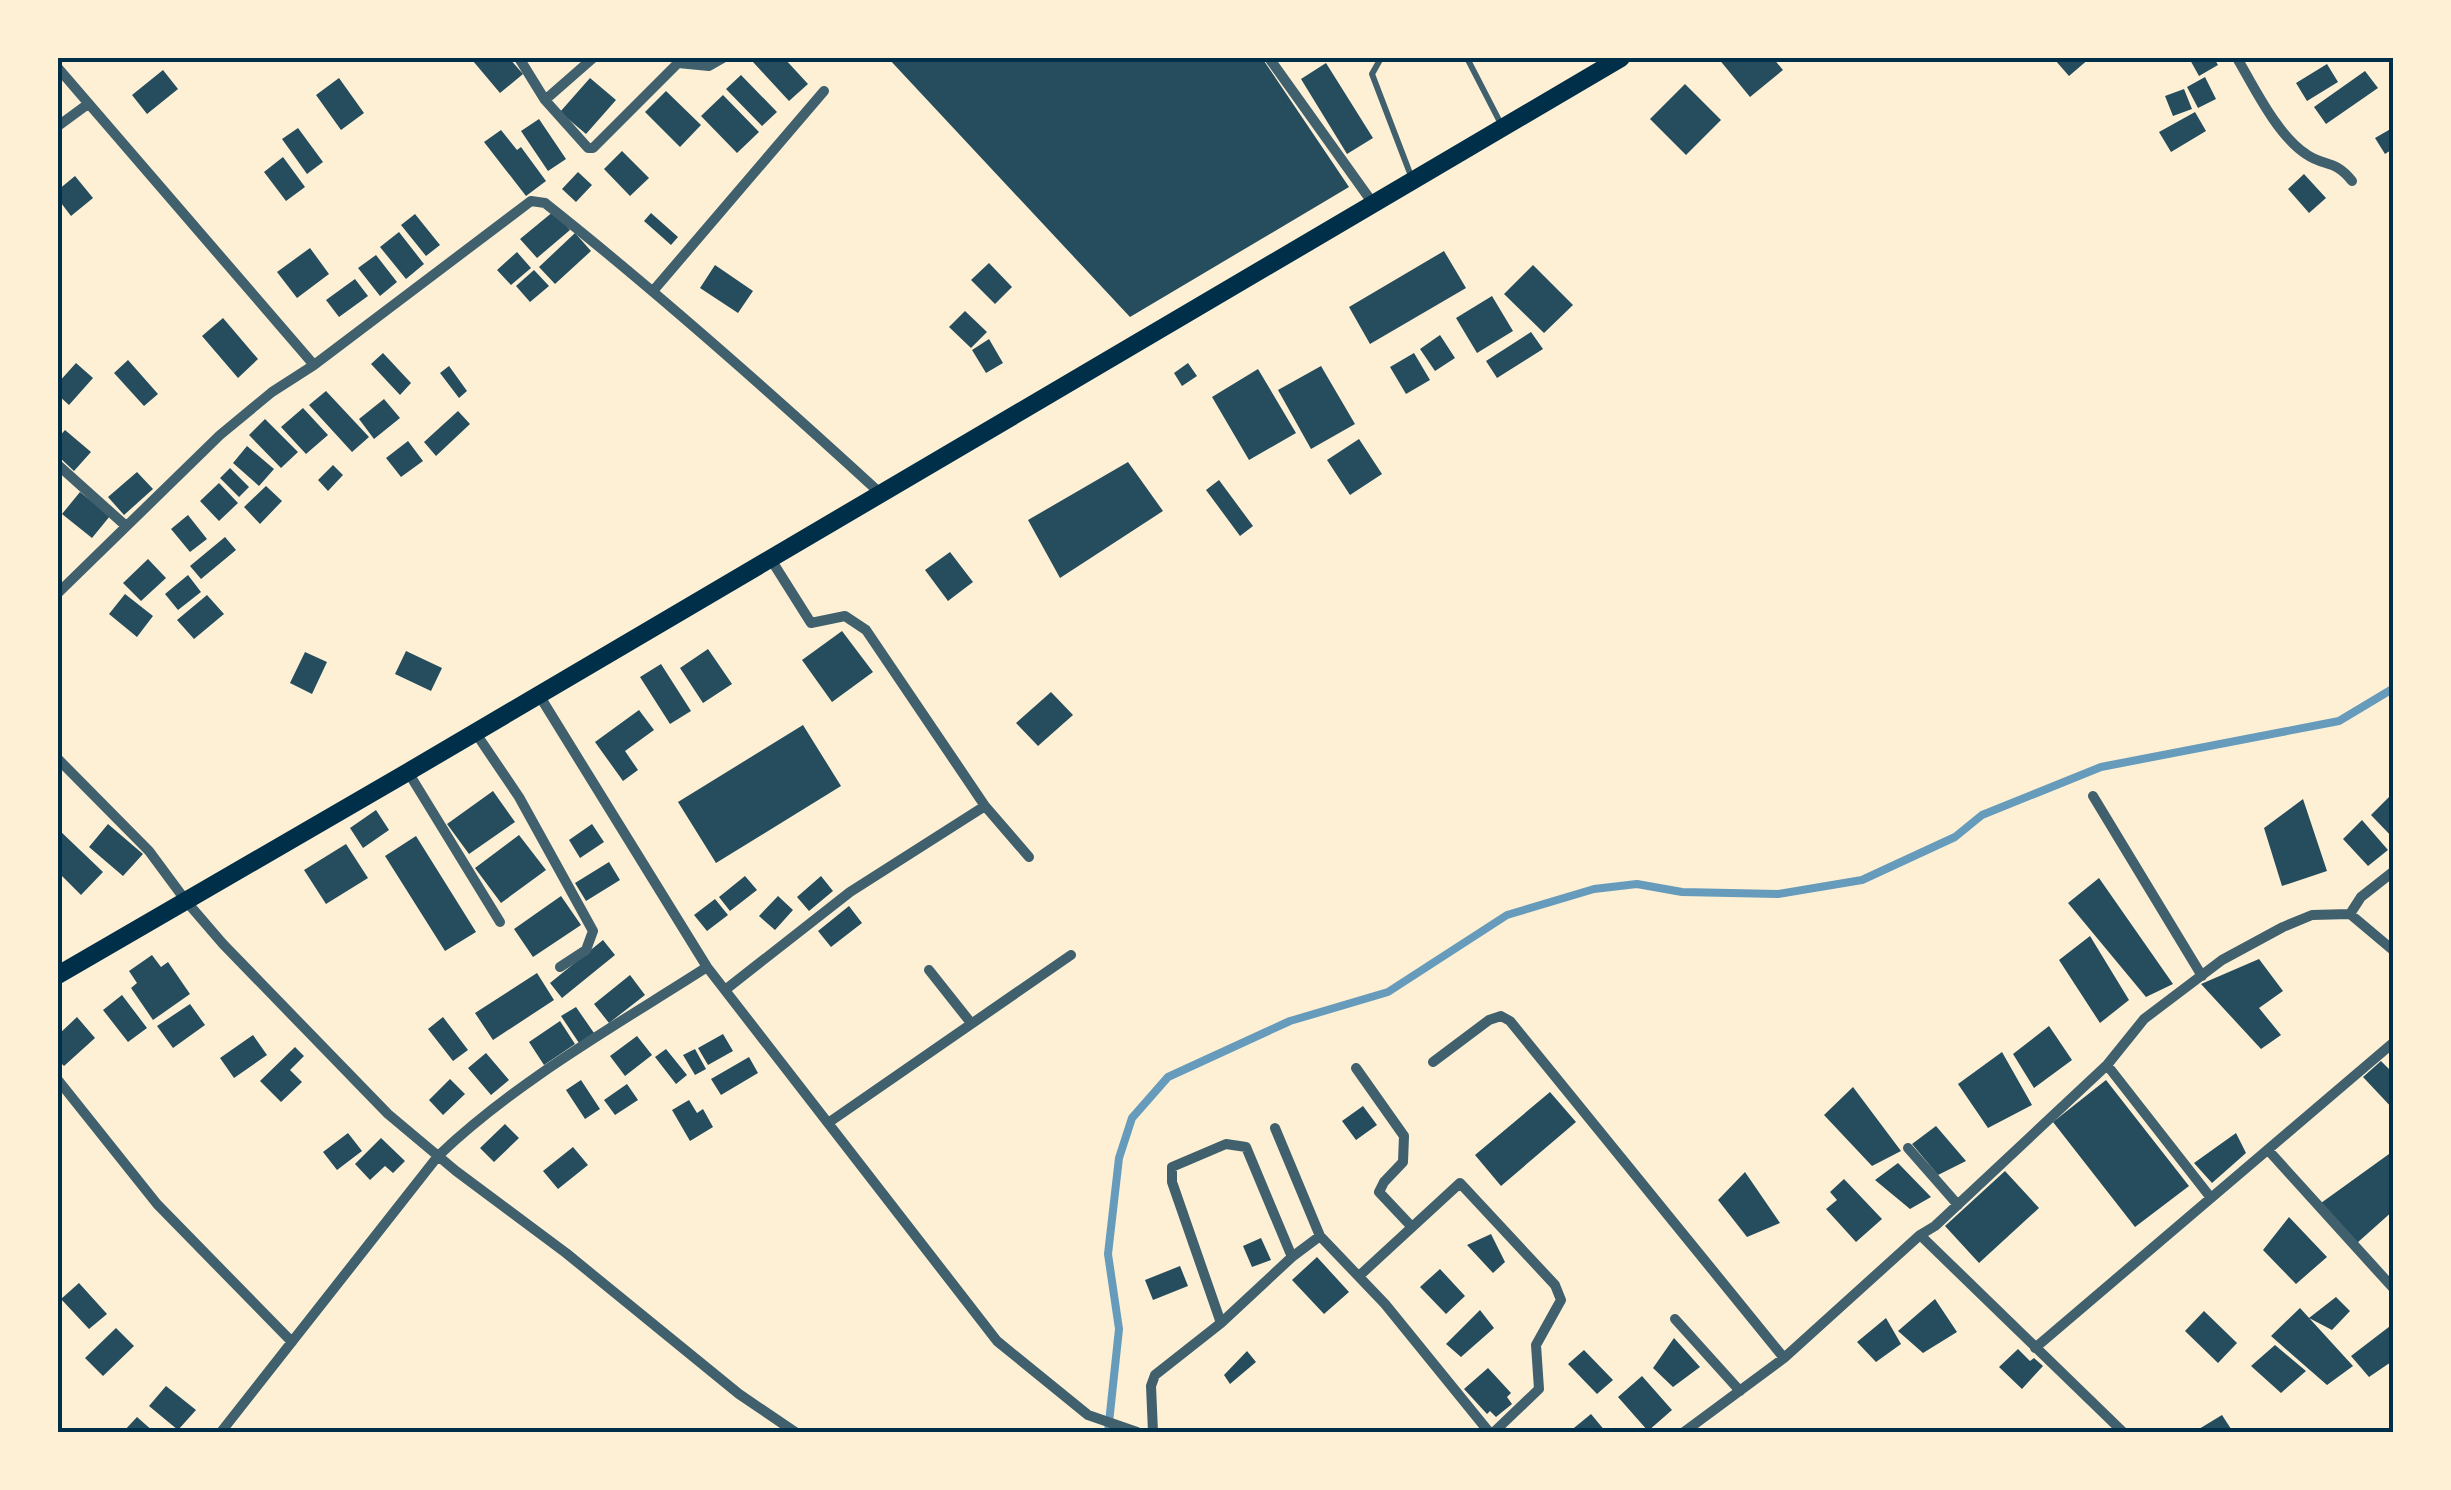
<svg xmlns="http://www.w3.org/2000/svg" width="2451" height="1490" viewBox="0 0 2451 1490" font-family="'Open Sans',sans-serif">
<rect width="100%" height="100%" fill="#fdf0d5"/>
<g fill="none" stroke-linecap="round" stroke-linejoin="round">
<path stroke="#669bbc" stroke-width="8" d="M1108,1432L1119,1329L1108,1254L1119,1158L1132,1118L1168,1077L1290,1021L1388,992L1507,915L1594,889L1637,884L1682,892L1778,894L1862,880L1955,837L1982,815L2101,767L2339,721L2394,688"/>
</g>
<path fill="#264d5e" d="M477,58H509L523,74L500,93L473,61Z
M757,58H784L808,84L789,101L753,62Z
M888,58H1262L1349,187L1130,317Z
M1718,58H1773L1783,70L1750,97Z
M2058,58H2090L2069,76L2055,60Z
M2189,58H2214L2218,65L2199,76Z
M1326,63L1373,138L1347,154L1301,79Z
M2327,64L2338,82L2307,101L2296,83Z
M163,70L178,89L147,114L132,95Z
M2365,71L2378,88L2326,124L2314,107Z
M741,75L777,112L762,126L726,89Z
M2205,77L2216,99L2198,108L2187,87Z
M339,78L364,113L341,130L316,95Z
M590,78L616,100L586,134L560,112Z
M1685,84L1721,120L1686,155L1650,119Z
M2184,89L2192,109L2173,116L2165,96Z
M666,91L701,125L680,147L645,112Z
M723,95L759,132L737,153L701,116Z
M2195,112L2206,131L2171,152L2159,132Z
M539,119L566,159L548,171L521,131Z
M2394,127V148L2385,154L2375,138Z
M298,128L323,162L307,174L282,139Z
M501,130L517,150L521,147L546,181L526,196L484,142Z
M622,151L649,178L630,196L604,169Z
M283,157L305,187L286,201L264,172Z
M578,172L592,185L576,202L562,189Z
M2304,174L2326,198L2309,213L2288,189Z
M75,176L93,198L71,216L58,199V190Z
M554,211L570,230L537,258L520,239Z
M651,213L678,237L671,245L644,221Z
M415,214L440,245L426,256L401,225Z
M399,232L424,264L406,279L380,247Z
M575,233L591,251L555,284L539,267Z
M310,248L329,274L297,298L277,272Z
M1444,251L1466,288L1370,344L1349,307Z
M517,252L531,268L511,285L497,270Z
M376,255L397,282L380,296L358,268Z
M989,263L1012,287L995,304L971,280Z
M715,265L753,291L738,313L700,288Z
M1533,265L1573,305L1544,333L1504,294Z
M534,270L549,286L530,302L516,286Z
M355,279L368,296L339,317L326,300Z
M1492,296L1513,331L1477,353L1456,318Z
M965,311L987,332L971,348L949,327Z
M223,318L258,359L238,378L202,336Z
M1531,332L1543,349L1497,378L1486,361Z
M1440,335L1455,358L1435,371L1420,349Z
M989,339L1003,363L986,373L972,350Z
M383,353L411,383L400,395L371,364Z
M1414,353L1430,380L1406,394L1390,367Z
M128,360L158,394L144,406L114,373Z
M76,363L93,378L69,405L58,395V383Z
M1188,363L1197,376L1182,386L1174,373Z
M449,366L467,391L459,398L440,373Z
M1321,366L1355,424L1311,449L1278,390Z
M1258,369L1296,433L1249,460L1212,397Z
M326,391L369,437L352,452L309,405Z
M384,399L400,418L374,439L359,419Z
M303,408L328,435L306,454L281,427Z
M458,411L470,424L436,456L424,442Z
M265,419L298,452L281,468L249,435Z
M65,430L91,452L74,471L58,456V438Z
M1359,439L1382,474L1350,495L1327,460Z
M408,441L423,461L401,477L386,458Z
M247,446L274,469L259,486L233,463Z
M1128,462L1163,511L1060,578L1028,520Z
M333,465L343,475L328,491L318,480Z
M230,468L249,487L239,497L220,478Z
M137,472L153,489L124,515L108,497Z
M1219,480L1253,526L1240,536L1206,490Z
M219,483L238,503L219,521L200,501Z
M266,486L282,501L260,524L244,507Z
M80,492L110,516L92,538L62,514Z
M188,515L207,539L190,552L171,529Z
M225,537L236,550L201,579L190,566Z
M950,552L973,582L948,601L925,570Z
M148,559L166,578L141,601L123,583Z
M188,575L201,592L178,610L165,594Z
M125,594L153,616L137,637L109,614Z
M207,595L224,614L194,639L177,620Z
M842,631L873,672L832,702L802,660Z
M708,649L732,684L703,703L680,668Z
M406,651L442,668L431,691L395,674Z
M305,652L327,662L312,694L290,683Z
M661,664L691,711L670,724L640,677Z
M1051,692L1073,715L1038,746L1016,723Z
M639,710L654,730L625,751L638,770L623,781L595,742Z
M803,725L841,786L716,863L678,802Z
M493,791L515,822L469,854L447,824Z
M2390,796L2394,800V839L2371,815Z
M2303,799L2327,871L2282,886L2264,828Z
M376,810L389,830L363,848L350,828Z
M2362,820L2388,850L2368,866L2343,839Z
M108,824L143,854L123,876L89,847Z
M592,824L604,842L580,858L569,840Z
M58,829L103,872L81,895L58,872Z
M519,835L546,870L501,903L475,868Z
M416,836L476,932L445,951L385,856Z
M346,844L368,878L326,904L304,870Z
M609,862L620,880L586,901L575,883Z
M745,876L757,890L730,911L719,897Z
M821,876L833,891L809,911L797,897Z
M2099,878L2173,984L2146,997L2068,903Z
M561,896L581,925L533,957L514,929Z
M778,896L793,910L775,930L759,916Z
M715,899L728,915L707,931L694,915Z
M849,906L862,923L831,947L818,931Z
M2090,936L2129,1000L2100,1023L2059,960Z
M603,940L615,955L562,998L550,983Z
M152,955L161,967L168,962L190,994L153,1020L131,988L137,983L129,971Z
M2259,959L2283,991L2259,1008L2281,1035L2261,1049L2201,984Z
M537,973L554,1000L493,1040L475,1013Z
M630,975L645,995L609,1023L594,1004Z
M122,995L147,1028L128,1042L103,1010Z
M190,1004L205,1025L173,1048L157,1026Z
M576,1007L594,1033L579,1043L561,1016Z
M77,1017L95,1038L64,1066L58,1060V1035Z
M443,1017L468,1050L453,1061L428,1029Z
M560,1021L575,1044L544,1065L529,1042Z
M2049,1026L2072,1060L2034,1088L2013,1054Z
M723,1034L733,1051L708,1065L698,1048Z
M253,1035L267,1055L234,1078L220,1058Z
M637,1036L652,1055L625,1076L610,1056Z
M295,1047L304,1056L290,1070L302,1082L281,1102L260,1081Z
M666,1049L687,1075L676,1084L655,1057Z
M695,1049L706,1069L695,1075L683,1055Z
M2002,1052L2032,1105L1988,1128L1958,1084Z
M486,1053L509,1080L491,1095L468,1068Z
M749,1057L758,1073L721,1095L711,1079Z
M2381,1061L2394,1074V1110L2363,1077Z
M450,1079L465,1094L443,1115L429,1100Z
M581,1080L600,1109L585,1119L566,1090Z
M2106,1080L2189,1186L2135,1227L2053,1122Z
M627,1084L638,1100L615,1115L604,1100Z
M1853,1087L1901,1151L1872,1166L1824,1115Z
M1550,1092L1576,1122L1501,1186L1475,1155Z
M689,1100L697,1113L703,1109L713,1127L690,1141L672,1110Z
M1363,1106L1377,1125L1356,1140L1342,1121Z
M505,1124L519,1138L494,1162L480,1148Z
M1936,1126L1966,1161L1938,1175L1912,1144Z
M348,1133L362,1151L337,1170L323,1152Z
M2236,1133L2246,1153L2212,1183L2194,1163Z
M381,1138L405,1161L393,1173L385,1166L370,1180L355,1164Z
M573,1147L588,1165L558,1189L543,1171Z
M2389,1154L2394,1161V1210L2357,1243L2321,1203Z
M1898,1163L1931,1197L1910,1209L1875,1180Z
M2005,1171L2039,1208L1979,1263L1945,1226Z
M1745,1172L1780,1223L1747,1237L1718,1200Z
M1844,1179L1882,1219L1856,1242L1826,1209L1837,1200L1830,1192Z
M2289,1217L2327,1257L2296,1284L2263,1250Z
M1491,1234L1505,1262L1493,1273L1467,1245Z
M1261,1238L1271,1260L1252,1267L1243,1246Z
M1317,1257L1349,1292L1324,1314L1292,1280Z
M1180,1266L1188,1286L1153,1300L1145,1280Z
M1440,1269L1465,1296L1446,1314L1420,1287Z
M79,1283L107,1314L89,1329L61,1299Z
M2336,1297L2350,1311L2332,1330L2309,1318Z
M1935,1299L1957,1332L1923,1353L1898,1331Z
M2300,1308L2353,1366L2327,1385L2271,1336Z
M1480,1310L1494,1328L1461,1357L1446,1344Z
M2204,1311L2237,1343L2218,1363L2185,1331Z
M1886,1318L1901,1344L1876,1362L1857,1342Z
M2394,1323V1360L2369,1377L2351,1356Z
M116,1328L134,1346L103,1376L85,1358Z
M1674,1338L1700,1367L1673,1387L1653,1368Z
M2275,1345L2306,1371L2281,1393L2251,1366Z
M2018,1349L2030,1361L2034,1358L2043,1366L2022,1389L1999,1367Z
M1584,1350L1613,1380L1597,1394L1568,1364Z
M1247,1351L1256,1362L1230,1384L1224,1375Z
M1488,1368L1511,1393L1507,1397L1512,1404L1496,1417L1490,1411L1487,1414L1464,1389Z
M1642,1376L1672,1410L1648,1431L1618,1397Z
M166,1386L196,1410L178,1430L149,1406Z
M1591,1414L1606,1432H1569Z
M2222,1415L2233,1432H2194Z
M137,1417L154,1432H123Z"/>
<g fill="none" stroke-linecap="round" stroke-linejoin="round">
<path stroke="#3f606c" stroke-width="6" d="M1381,58L1372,74L1411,176
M1467,58L1501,124"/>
<path stroke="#3f606c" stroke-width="10" d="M519,58L545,100L588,148H593L678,63L709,66L723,58
M1269,58L1372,202
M2237,58C2254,87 2277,135 2306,154C2324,167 2335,159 2352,181
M58,68L314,365
M545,100L593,58
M58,126L88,104
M653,291L824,91
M58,465L126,526
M770,558L811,623L845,616L866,630L985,806L1029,857
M58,593L220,435L272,392L314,365L531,201L545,203C661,295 771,393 880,493
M475,732L519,797L593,931L586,950L560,967
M58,759L149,851L186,901L223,944L388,1114L456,1171L566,1253L739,1394L795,1432
M408,772L500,922
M2093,796L2202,976
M2350,914L2361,897L2394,871
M707,967L997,1341L1088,1415L1137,1432
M929,970L971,1023
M725,990L850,892L985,806
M1433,1062L1489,1020L1501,1016L1510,1021L1784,1358
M2107,1065L2211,1198
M1356,1068L1404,1136L1403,1162L1384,1182L1379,1192L1411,1226
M58,1080L157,1204L292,1342
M828,1123L1071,955
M1275,1128L1320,1236
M1908,1148L1958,1205
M2268,1150L2394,1289
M1920,1235L2123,1432
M1359,1276L1460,1183L1555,1285L1561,1300L1536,1345L1539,1389L1494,1432
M1675,1319L1740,1391
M1221,1323L1172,1182V1167L1226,1144L1246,1147L1292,1257
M2035,1348L2394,1042
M221,1432L438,1156C518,1080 615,1026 707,967L539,695
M1153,1432L1151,1386L1155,1375L1221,1323L1292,1257L1320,1236L1385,1304L1489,1432
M1684,1432L1784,1358L1920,1235L1935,1226L2107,1065L2144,1019L2222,960L2283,927L2312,915L2350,914L2394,951"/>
<path stroke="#003049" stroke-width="18" d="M58,975L408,772L1621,58"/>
</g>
<rect width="2451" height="1490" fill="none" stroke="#fdf0d5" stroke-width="120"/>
<rect x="60" y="60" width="2331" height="1370" fill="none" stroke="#003049" stroke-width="4"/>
</svg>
